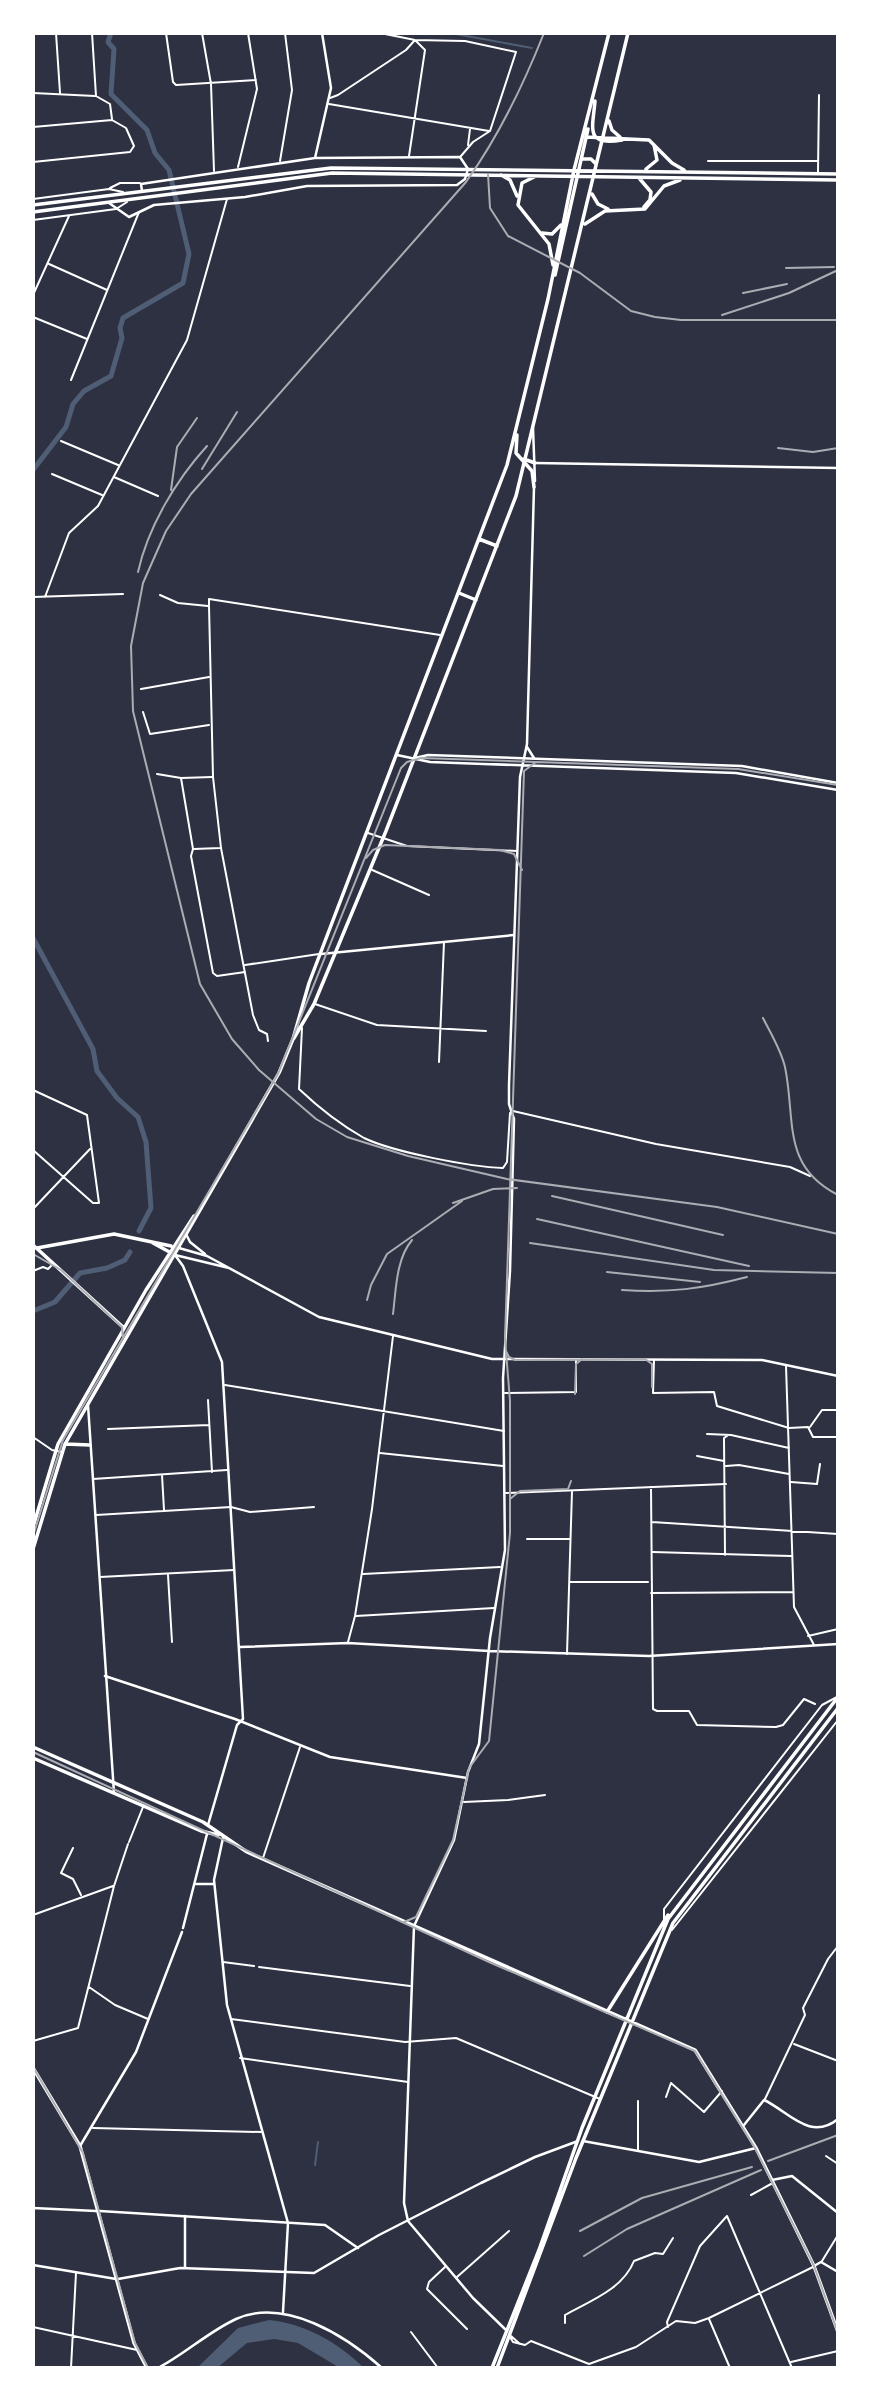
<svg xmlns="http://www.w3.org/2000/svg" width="871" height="2401" viewBox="0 0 871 2401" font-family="Arial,sans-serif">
<rect width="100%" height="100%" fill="#2d3142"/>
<path fill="#4f5d75" d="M269,2320C304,2323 339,2343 364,2368H340L298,2343L274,2339L247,2343L217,2368H197L238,2328Z"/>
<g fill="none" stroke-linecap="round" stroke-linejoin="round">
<path stroke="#4f5d75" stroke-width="2" d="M450,33L532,48
M315,2165L318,2142"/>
<path stroke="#4f5d75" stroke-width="5" d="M33,470L66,427L73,404L84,391L111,376L122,338L120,328L123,318L183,283L189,254L169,170L155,153L147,130L111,94L114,49L108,42L111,33
M33,938L93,1049L97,1071L117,1098L138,1117L146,1142L151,1208L139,1231
M33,1311L55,1302L80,1273L107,1268L125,1260L130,1252"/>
<path stroke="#fff" stroke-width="2" d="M56,33L60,93
M92,33L96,96L110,104L112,119
M166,33L173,82L176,85L256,80
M202,33L211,84L214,171
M380,33L415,40L465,41L516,52L490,131L473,142L461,156
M33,93L95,96
M330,98L338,95L406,50L415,40L425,50L409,156
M329,104L489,131
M33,127L112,120L126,128L134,146L130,152L33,162
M468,145L470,129
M280,161L292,90L285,33
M708,161H818
M238,167L257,89L248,33
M818,172L819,95
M110,188L120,183H140
M33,199L109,189L123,192
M33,220L116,209L127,202
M49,264L107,290
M33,295L69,216
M33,317L87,339
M71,380L139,212
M61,441L118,465
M52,474L102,495
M114,477L158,496
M160,595L178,603L208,606
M33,597L123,594
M45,597L69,533L98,506L187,340L227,199
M209,605V599L440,635
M209,606L213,777L221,848L253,1015L259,1030L267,1034L268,1041
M141,689L209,677
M143,712L150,734L209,725
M157,774L181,778
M212,777L181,778L193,849L191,856L213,973L217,976L245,972
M368,833L407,846L517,851
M194,849L220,848
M370,869L429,895
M245,965L319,954
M315,1004L377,1025L486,1031
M302,1028L299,1089C318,1107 341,1125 364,1138C393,1152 471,1167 503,1168L507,1162L510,1113L513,1111L656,1144L790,1167L810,1176
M439,1062L444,942
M33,1090L87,1115L99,1203H93L33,1150
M33,1209L90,1149
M33,1271L43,1267L48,1269L53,1264
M654,1360L653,1393L714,1392L717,1406L789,1428L808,1427L813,1437H838
M786,1366L794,1607L814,1645
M225,1385L504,1431
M505,1393L576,1392V1360
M208,1400L212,1472
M810,1427L822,1410H838
M108,1429L209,1425
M707,1434L731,1435L789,1448
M33,1437L52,1450L62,1452
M380,1453L503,1466
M697,1456L724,1461
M726,1466L739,1465L789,1474
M162,1475L164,1510
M93,1479L227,1470
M791,1482L817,1484L820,1464
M651,1487L653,1709L657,1711H689L697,1725L776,1727L783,1725L804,1699L815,1704
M506,1493L726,1484
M96,1515L231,1507L250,1512L314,1507
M652,1522L838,1534
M527,1539H569
M653,1552L791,1556
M725,1555L724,1438L727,1436
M838,1559V1562
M363,1574L500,1567
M168,1575L172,1642
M100,1577L234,1570
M570,1582H648
M651,1593L793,1592
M356,1616L494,1608
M808,1636L838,1629
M348,1642L355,1616L372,1509L393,1336
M567,1654L572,1491
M464,1802L508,1800L545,1795
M129,1842L143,1807
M73,1848L61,1873L73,1879L81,1895
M263,1858L300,1747
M33,1915L113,1886
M664,1922V1909L822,1705L837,1697
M672,1930L838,1720
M223,1962L254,1966
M259,1967L410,1986
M89,1987L115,2005L148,2019
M231,2019L405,2042L456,2038L600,2099
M33,2041L78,2028L114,1886L128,1844
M794,2044L838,2061
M240,2058L408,2082
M666,2097L671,2083L704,2112L722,2091
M765,2099L805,2015L803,2008L828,1959L838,1946
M93,2128L261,2132
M638,2150V2101
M826,2156L838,2164
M751,2195L771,2184
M822,2261L838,2235
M445,2267L429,2282L427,2289L467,2329
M457,2277L509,2231
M709,2319L730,2368
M565,2323V2315C590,2301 623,2289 634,2261L655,2253L663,2254L673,2238
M33,2327L137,2350
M668,2327L667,2322L700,2246L727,2216L792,2368
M411,2332L438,2368
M511,2336L520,2344
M510,2337L513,2342L525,2345L531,2341L589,2364L636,2347L676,2321L695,2323L709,2318L813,2267
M791,2362L838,2351
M71,2368L76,2273"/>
<path stroke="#fff" stroke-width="2.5" d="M315,158L331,88L322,33
M109,203L129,217L154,205L245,197L307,186L457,185L465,179L468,169L460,157L315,158L141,184L142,191
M535,463L838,468
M321,954L514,935
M175,1255L183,1266L222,1362L243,1719L237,1725L208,1825
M240,1647L348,1643L489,1651
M105,1676L235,1719L330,1757L467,1778
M223,1838L214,1880L227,2005L288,2223
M196,1884H214
M744,2125L764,2100C788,2111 810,2142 838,2119
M583,2141L699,2162L756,2148
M772,2180L792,2176L838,2213
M33,2208L96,2211
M33,2265L116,2279
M814,2266L821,2262L838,2272"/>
<path stroke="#fff" stroke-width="2.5" d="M533,428L535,481
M527,747L534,758
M397,755L430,762L736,773L838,790
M415,758L428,755L742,766L838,783
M186,1234L190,1242L205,1254
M179,1248L207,1256L319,1317L492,1359L762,1360L838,1376
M175,1255L229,1268
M88,1405L114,1793
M489,1651L649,1656L838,1644
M183,1928L207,1834
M80,2146L136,2052L182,1932
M100,2211L325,2225L358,2248
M185,2216V2268
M118,2279L180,2268L314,2273L379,2235L481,2183L535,2157L578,2141
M283,2312L288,2223
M507,2331L473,2298L408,2221L404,2203L414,1926L454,1840L468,1772L479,1744L490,1638L505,1550L503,1378L510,1271L514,1119L509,1104V1085L520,777L527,744L534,487
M158,2368C185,2354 208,2332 236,2319C285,2297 346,2336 382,2368"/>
<path stroke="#fff" stroke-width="3.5" d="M595,101C593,127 584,147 622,140
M609,121L612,130L620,137
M586,137L649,140L672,163L684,170
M582,159H591L596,164
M646,169L657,160L654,145
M501,175L510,180L517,196
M536,176L522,183L518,205L549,244L553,265
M639,178L651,192L650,200L644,207
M592,194L598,204L608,209
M33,205L331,168L838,174
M33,212L332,173L838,180
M585,224L605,211L645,209L664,186L680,180
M542,233L552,234L561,225
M555,275L588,129
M517,435L516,453L532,471L534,487
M524,459L535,463
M479,539L497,546
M459,593L476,600
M294,1038L314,1004L386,831L516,496L628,33
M153,1243L175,1255
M33,1245L124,1328
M37,1248L114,1234L171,1246
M65,1444L90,1445
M33,1527L58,1444L146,1290L194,1216
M33,1549L65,1444L279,1073L293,1039L309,983L507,465L548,299L574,170L609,33
M33,1747L203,1822L247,1852L695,2050L756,2148L814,2266L838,2332
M33,1758L201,1831L218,1835
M607,2012L668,1915
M33,2068L80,2146L134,2343L147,2368
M492,2368L539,2250L582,2128L668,1919L838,1697
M497,2368L576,2158L673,1923L838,1708"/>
<path stroke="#abadb3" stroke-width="2" d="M366,858L373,850L385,845L500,850L514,854L522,870
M33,1254L61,1270L122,1327L123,1339
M506,1351L509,1357L515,1360L645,1359L652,1364V1387
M575,1394L576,1364L582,1359
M510,1499L520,1491L568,1489L571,1481
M33,1536L63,1440L278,1074L401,768L407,762L421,758L535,762
M33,1752L489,1962L695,2051L755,2148L814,2266L838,2333
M404,1922L416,1917L453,1840L469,1768L489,1741L510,1533V1401L505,1339L524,771L536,762L738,769L838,785
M33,2067L83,2153L135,2343L148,2368"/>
<path stroke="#abadb3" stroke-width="2" d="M544,33C523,86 499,136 466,182L191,494L166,531L143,583L131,646L133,711L200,984L232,1039L259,1070L316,1119L347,1137L408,1156L507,1179L717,1207L838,1234
M488,174L490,208L508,236L580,273L631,311L655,317L681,320H838
M786,268L834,267
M743,293L787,284
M722,315L789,293L838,270
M778,448L813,452L838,448
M202,469L237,412
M171,490L177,447L197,418
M138,572C148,527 176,480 207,446
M763,1018C771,1034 781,1050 785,1067C796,1120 781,1166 838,1195
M552,1196L723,1235
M453,1203L493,1189L517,1188
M537,1219L749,1266
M530,1243L714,1270L838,1273
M607,1272L700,1282
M622,1290C670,1293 701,1289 747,1277
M367,1300L371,1285L387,1254L462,1201
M393,1314C396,1290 396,1259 412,1240
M768,2161L838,2135
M580,2231L642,2198L752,2167
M584,2256L627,2229L761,2170"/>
</g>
<rect width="871" height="2401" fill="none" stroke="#ffffff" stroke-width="70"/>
</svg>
